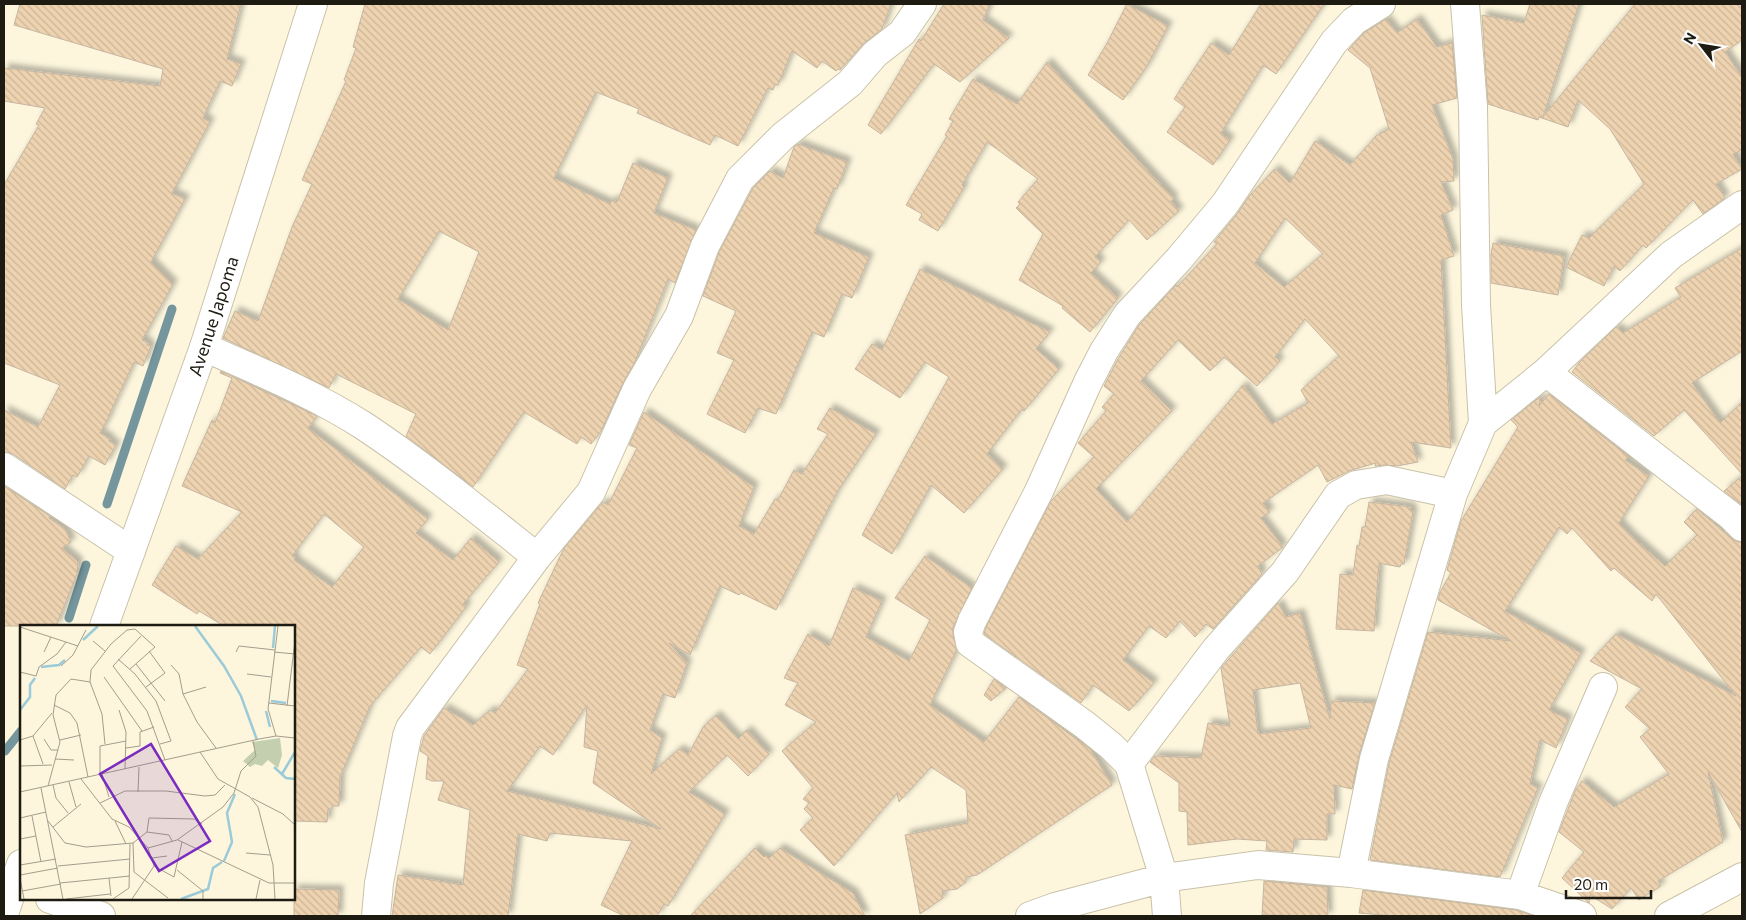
<svg xmlns="http://www.w3.org/2000/svg" width="1746" height="920" viewBox="0 0 1746 920" font-family="Commissioner,sans-serif">
<defs>
<pattern id="building-back-hatch" width="6" height="6" patternUnits="userSpaceOnUse" patternTransform="scale(1.25)"><rect width="6" height="6" fill="#eed3b1"/><path d="M-1 5l2 2M0 0l6 6M5-1l2 2" fill="none" stroke="#ccb597"/></pattern>
<filter id="shadow"><feDropShadow dx="4.5" dy="-4.5" stdDeviation="2.5" flood-color="#0004"/></filter>
</defs>
<rect width="100%" height="100%" fill="#fdf6dd"/>
<g fill="none" stroke-linecap="round" stroke-linejoin="round">
<path stroke="#75969d" stroke-width="9" d="M107,504L172,309
M69,618L86,565
M5,751L21,731"/>
</g>
<path fill="url(#building-back-hatch)" stroke="#c5b5a1" fill-rule="evenodd" filter="url(#shadow)" d="M20,4H241L227,59L241,64L232,86L220,81L203,118L210,122L172,193L185,199L151,262L173,284L142,340L148,343L147,345L151,346L143,366L134,362L109,415H110L100,433L110,439L109,441L116,445L105,465L89,456L77,477L73,475L65,489L13,454L4,452V410L38,427L60,385L4,363V185L39,125L36,124L45,108L4,101V68L160,86L163,69L14,25Z
M365,4H891L882,29L863,44L840,70L838,69L836,71L822,61L817,68L792,51L778,85L775,84L773,90L768,88L738,146L715,135L710,145L637,113L639,109L596,92L554,178L610,204L612,200L617,202L633,163L668,178L654,213L696,230L675,283L668,279L634,364L623,383L601,431L591,444L581,437L577,444L524,412L473,487L406,436L416,414L336,374L329,388L223,338L235,311L258,321L292,227L312,184L302,180L346,81L344,80L356,48L353,47ZM439,231L479,252L448,330L398,299Z
M944,4H990L983,20L1009,38L960,82L934,64L881,134L868,125L919,39L921,41Z
M1127,4L1168,26L1147,66L1123,100L1088,75L1106,45Z
M1261,4H1324L1276,74L1263,65L1221,133L1230,140L1213,165L1167,132L1185,107L1174,99L1211,43L1229,55Z
M1530,4H1579L1543,117L1635,4H1742V40L1725,52L1742,77V150L1733,154L1742,169L1716,184L1725,198L1703,214L1693,200L1646,248L1643,245L1620,271L1614,266L1604,286L1566,267L1582,235L1589,238L1644,184L1610,129L1578,100L1568,127L1539,117L1538,120L1488,104L1482,15L1524,23Z
M1386,19L1397,33L1417,19L1437,47L1452,43L1457,98L1432,105L1453,159L1454,181L1441,182L1453,210L1441,215L1454,256L1441,260L1451,448L1411,442L1418,462L1397,466L1385,465L1375,466L1376,463L1349,471L1327,482L1318,465L1263,503L1270,512L1261,518L1283,547L1258,566L1262,574L1213,629L1206,624L1195,637L1180,621L1166,638L1149,626L1123,660L1154,683L1129,711L1093,685L1081,703L984,634L986,627L1051,501L1094,457L1078,443L1106,411L1102,407L1114,394L1104,386L1118,359L1139,325L1176,285L1177,287L1217,244L1214,242L1237,214L1250,195L1275,169L1290,183L1315,141L1350,165L1376,136L1389,129L1370,68L1348,50L1364,33ZM1285,218L1323,254L1284,287L1255,263ZM1305,319L1339,356L1301,390L1308,403L1272,424L1243,385L1127,522L1096,489L1172,411L1141,381L1178,340L1210,371L1224,357L1257,386L1280,361L1275,357Z
M1047,62L1174,199L1171,201L1179,211L1147,240L1129,220L1095,257L1101,262L1091,273L1118,298L1090,332L1062,308L1063,306L1019,280L1043,234L1016,208L1020,204L1018,202L1038,179L987,142L962,185L964,187L938,231L919,220L922,214L906,205L947,136L945,135L953,121L949,119L973,79L1017,104Z
M798,144L847,162L837,189L834,188L814,233L869,257L852,298L842,294L824,337L812,332L776,414L758,408L745,433L707,414L734,360L717,353L736,311L703,296L719,252L753,188L770,171L783,178L794,147Z
M1493,243L1564,256L1558,295L1491,283V254Z
M1742,248V351L1692,383L1720,423L1742,402V474L1684,410L1654,436L1572,372L1579,363L1616,327L1623,333L1681,297L1675,288Z
M920,269L1050,332L1036,349L1059,369L1024,411L1022,409L987,454L1003,469L964,513L931,485L892,554L862,535L949,377L925,362L900,398L855,369L872,344L882,350Z
M221,371L317,416L308,428L428,519L416,533L453,560L471,538L499,562L463,604L467,606L430,654L421,647L370,706L340,777L339,806H332V809H328L327,822L294,821V626H224L199,611L197,614L152,585L176,546L198,559L242,512L182,486L212,420L215,423L232,378L220,373ZM324,514L364,547L332,587L294,560L296,558L292,556Z
M1549,394L1629,457L1625,460L1649,476L1619,523L1631,536L1665,566L1697,535L1684,522L1697,509L1731,538L1738,542H1742V832L1708,772L1723,842L1658,881L1661,886L1639,900L1631,888L1612,909L1590,895L1589,903L1587,901L1562,878L1584,852L1559,832L1568,809L1576,789L1582,781L1614,807L1669,774L1640,737L1650,729L1625,707L1642,689L1590,661L1616,634L1736,696L1656,594L1652,601L1614,568L1611,571L1572,528L1567,534L1559,527L1505,611L1581,653L1549,710L1568,719L1556,748L1540,740L1530,784L1538,788L1500,877L1370,860L1389,763L1428,632L1511,641L1438,600L1440,592L1451,573L1447,570L1461,521L1518,427L1511,420L1541,396L1539,406Z
M830,408L876,434L837,492L776,610L741,593L739,595L720,586L690,655L669,643L687,663L675,698L663,694L650,730L662,738L651,774L679,749L688,755L703,727L716,715L738,739L747,730L769,754L748,776L727,755L689,792L725,814L668,906L664,904L657,916H624L601,905L632,841L550,833L547,841L518,834L508,916H392L398,875L463,885L470,810L438,800L444,781H431L430,780L426,779L428,756L420,751L424,736L444,708L473,725L490,710L495,713L528,669L517,665L540,604L538,603L564,548L603,502L608,505L637,448L629,445L644,412L754,487L739,526L754,534L775,499L778,500L794,470L802,474L828,434L817,429ZM587,705L584,747L598,751L593,783L661,829L507,791L540,746L553,755Z
M1742,476V505L1724,491Z
M4,486L50,516L49,518L65,529L71,542L62,548L78,562L77,574L56,626H4Z
M1369,502L1411,507L1410,510L1413,511L1404,564H1401L1400,567L1379,563L1374,631L1336,629L1340,574L1353,575L1357,545L1359,546L1362,527H1365Z
M925,556L972,588L953,627V635L957,649L930,705L984,742L1019,697L1090,749L1112,785L977,875L966,877V882L957,889L942,891L943,898L920,914L905,835L968,823L966,790L931,767L899,802L897,793L834,866L800,830L813,818L804,809L809,803L803,799L813,788L782,751L816,722L785,705L798,683L784,678L808,634L829,646L853,588L882,601L866,637L909,661L930,620L895,598Z
M1278,603L1286,617L1300,613L1330,719L1331,701L1375,703L1359,755L1352,789L1334,785L1335,814H1327V840L1294,839L1293,852L1266,850L1267,841L1237,839L1188,845L1187,812L1179,811V783L1150,762L1155,756L1201,758L1208,723L1230,726L1221,668ZM1300,683L1311,728L1258,734L1253,690Z
M994,679L1006,688L991,701L984,695Z
M755,848L764,857L766,855L769,858L780,848L853,893L865,916H690Z
M1264,881L1327,887L1328,916L1262,915Z
M294,889L339,890L338,916H294Z
M1363,890L1516,910L1534,916H1395L1359,913Z"/>
<g fill="none" stroke-linecap="round" stroke-linejoin="round">
<g stroke="#c9c2aa" stroke-width="30">
<path id="street" d="M204,347C258,371 314,394 364,426C424,466 480,512 537,557
M1546,372L1731,516L1742,527
M1483,423L1546,372L1671,255L1742,205
M4,467L131,551
M1129,764L1216,649L1285,572L1338,495L1356,485L1387,480L1453,494
M1351,873L1520,895L1582,916
M1520,895L1553,803L1603,687
M50,899L101,916
M376,916L379,883L407,736L410,728L537,557L591,492L637,389L679,316L705,246L740,179L783,136L850,83L875,54L902,33L922,4
M1030,916L1055,907L1164,878L1258,865L1351,873L1374,759L1453,494L1483,423L1476,305L1473,107L1465,4
M1167,916L1164,878L1129,764L1111,746L1085,725L970,643L968,632L972,621L1039,491L1088,382L1104,351L1127,315L1179,259L1225,204L1334,42L1354,21L1381,4
M1669,916L1742,877"/>
</g>
<g stroke="#c9c2aa" stroke-width="30">
<path id="primary" d="M104,626L204,347L313,4
M4,914L21,864"/>
</g>
<use href="#street" stroke="#fff" stroke-width="28"/>
<use href="#primary" stroke="#fff" stroke-width="28"/>
</g>
<g text-anchor="middle" dominant-baseline="central" stroke-width="4" stroke-linejoin="round" paint-order="stroke">
<g font-size="18" fill="#1d1b12" stroke="#fff">
<text transform="translate(213 316) rotate(-72)">Avenue Japoma</text>
</g>
</g>
<g transform="translate(20 625)">
<rect width="275" height="275" fill="#fdf6dd"/>
<path d="M260,113L262,130L258,143L248,135L242,141L235,139L230,142L223,136L235,125L232,117Z" fill="#c3cfae"/>
<path fill="none" stroke="#9bcad9" stroke-width="2.5" d="M175,1L204,41L221,71L237,115M63,15L78,1M253,23L255,1M21,42L39,40L45,35M251,76L266,78M0,85L10,72V60L15,53M246,86L250,102M254,142L266,153L275,154M262,149L275,127M204,236L212,217L207,188L215,169M161,274L188,264L193,243L202,237"/>
<path fill="none" stroke="#a39e8c" stroke-width="1" d="M0,2L58,21M121,11L93,41L127,86L145,135M73,16L85,26M24,27L31,12M216,27L219,21L255,25M254,27L275,29M98,34L115,49L136,76L151,116L140,119M116,39L145,76M151,40L159,49L163,69L177,97L196,123M41,41L53,30L66,5M0,47L16,51L19,42L37,29L46,17M227,49L251,52M84,52L122,106M126,62L145,48L129,26M163,69L186,62M249,78L275,81M34,80L50,88L57,98L68,152M267,81L275,16M99,85L106,107L105,144M13,111L23,139M256,111L248,84L258,1M24,114L31,125H38M0,115L13,111L32,88M40,115L61,110M85,119L82,89L70,57L71,45L91,19L107,5L115,4L135,22L110,44M106,123L120,121V107L134,102M180,127L198,154L230,172L238,182L253,240L255,274M35,134L54,135M0,141L32,140M82,149L89,172M80,150V121L106,116M61,154L92,194L109,202L128,223L157,215L203,182L214,168L221,146L236,131L233,116M49,157L56,182M33,160L36,173L48,188M28,161L40,117L33,90L36,70L51,54L70,57M21,163L43,274M0,167L239,114L256,111L275,113M118,167L119,142M232,173L263,189L275,200M80,178L105,166H146L185,171L195,170L205,160M12,191L21,237M0,193L26,187M28,196L45,218L66,222L113,218L127,207L129,193L174,194L182,199M95,196L106,219M33,202L61,179M127,207L149,210L152,216M0,214L16,211M158,215L249,258H275M113,218L114,247L148,273M226,228L250,230M132,233L147,231M0,240L36,234M38,241L110,234M134,241L154,252L162,217M157,245L183,266V274M0,250L38,243M0,253L4,274M89,253L91,271M40,258L110,251M2,266L41,259M46,274L90,269M93,274L109,263L110,219M112,274L134,241L128,223M236,274L240,255"/>
<path fill="#7b2cbf" fill-opacity="0.15" stroke="#7b2cbf" stroke-width="2.5" d="M131,119L190,216L139,246L80,149Z"/>
<rect width="275" height="275" fill="none" stroke="#1d1b12" stroke-width="2.5"/>
</g>
<rect width="1746" height="920" fill="none" stroke="#1d1b12" stroke-width="10"/>
<g transform="translate(1701 45) rotate(301)" stroke="#ffffff" stroke-width="4" paint-order="stroke">
<path d="M0-4L9 19L0 12L-9 19Z" fill="#1d1b12"/>
<text y="-8" font-size="14" font-weight="bold" text-anchor="middle" fill="#1d1b12">N</text>
</g>
<path d="M1566 890v8h85v-8" fill="none" stroke="#1d1b12" stroke-width="2.5"/>
<text x="1574" y="890" font-size="15" fill="#1d1b12" stroke="#ffffff" stroke-width="4" paint-order="stroke">20 m</text>
</svg>
